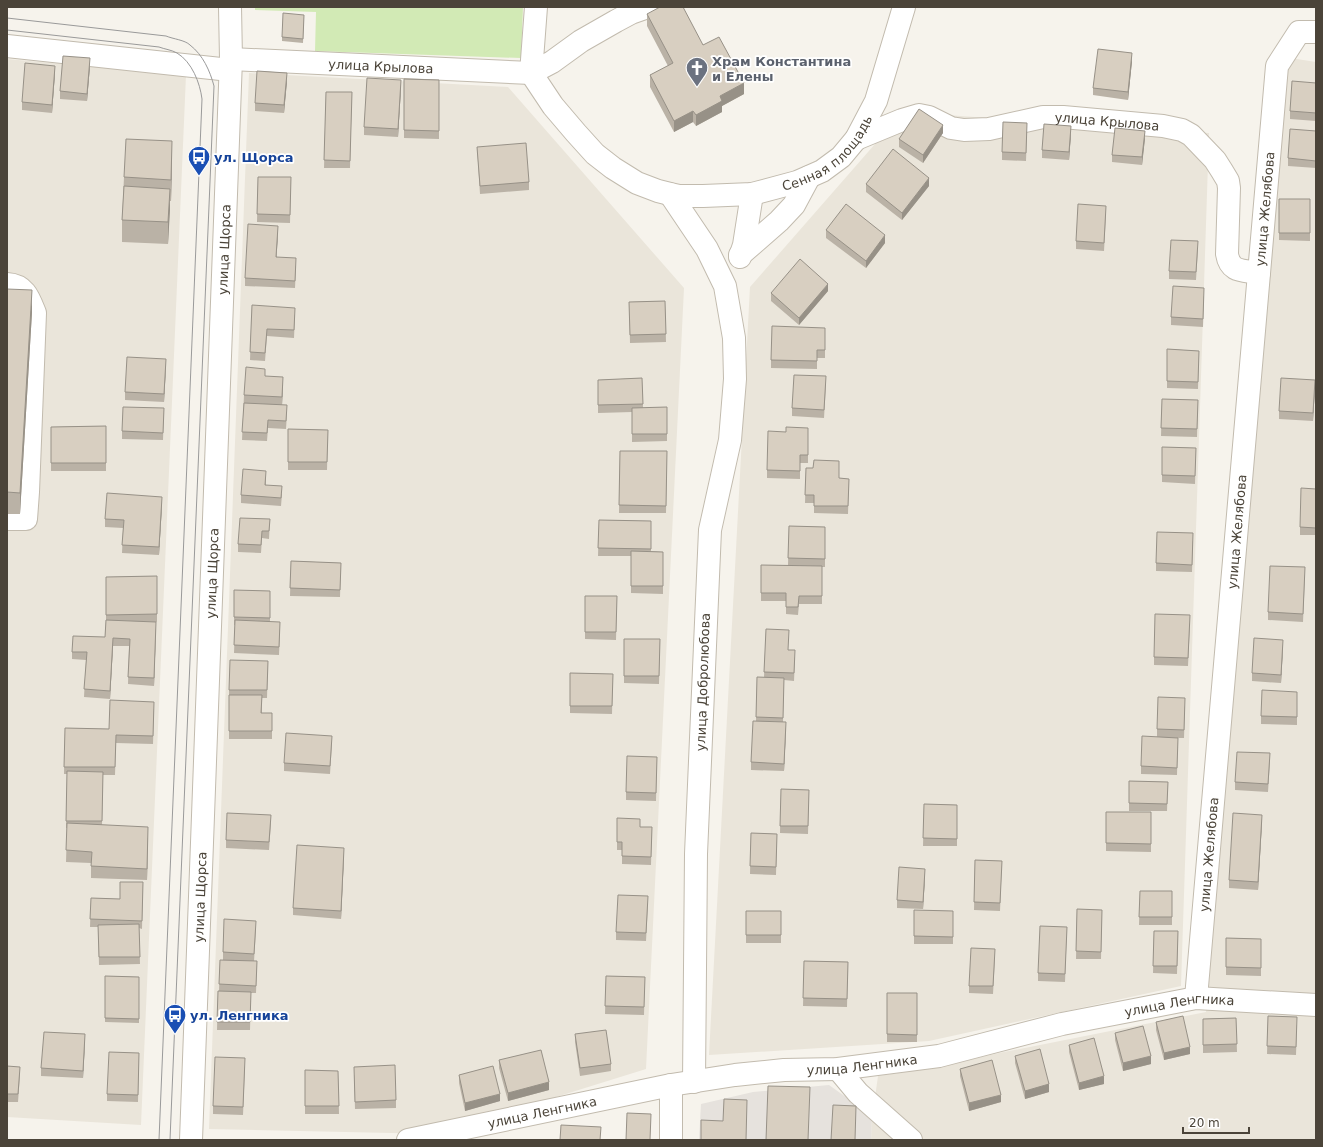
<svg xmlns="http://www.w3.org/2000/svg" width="1323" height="1147" viewBox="0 0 1323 1147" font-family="'DejaVu Sans',sans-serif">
<rect width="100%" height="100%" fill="#f6f3ec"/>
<path fill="#eae5da" d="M1284,57L1316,62V1140H871L872,1119L878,1076L938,1067L999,1053L1206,1012L1277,66Z
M7,59L186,75L141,1125L7,1117Z
M249,73L508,87L684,288L646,1069L437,1134L209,1129Z
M903,112L1209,133L1181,986L929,1041L709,1055L750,287Z"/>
<path fill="#e6e2dd" d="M829,1085L857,1105L872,1119L871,1140H699L701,1104L753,1092Z"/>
<path fill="#d2eab5" d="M255,7H523L521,58L315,51L316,12L255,10Z"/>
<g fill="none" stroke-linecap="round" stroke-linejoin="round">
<g stroke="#c2bbae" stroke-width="24">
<g id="minor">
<path id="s1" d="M536,7L531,73L553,106L576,133L595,154L613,168L637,183L658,191L670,194L679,196H703L752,194L797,182L822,171L841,157L856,139L876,101L904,7"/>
<path d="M7,46L230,70"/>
<path id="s2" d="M231,59L531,73L552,62L581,41L616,21L631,13L648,7"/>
<path id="s3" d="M856,139L902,120L919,115L929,117L951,128L964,130L989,129L1043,117H1063L1163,126L1182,130L1191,135L1215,160L1222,171L1228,181L1229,188L1227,254C1230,273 1243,270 1259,273"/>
<path d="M670,194L707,249L725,286L734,338L735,379L730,440L710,530L696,854L694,1082"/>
<path d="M740,255L779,221L794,205L809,177"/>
<path d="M740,257L744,245L752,194"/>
<path d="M7,284C25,285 29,298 35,313L28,492L26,519H7"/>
<path id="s4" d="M1196,998L1277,66L1299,32H1316"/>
<path d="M838,1069L858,1093L911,1140"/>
<path id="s5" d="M191,1140L231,59L230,7"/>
<path id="s6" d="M408,1140L671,1085L735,1075L784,1070L838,1069L939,1056L1062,1024L1196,998L1316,1005"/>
<path d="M671,1140V1085"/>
</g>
</g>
<use href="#minor" stroke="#fff" stroke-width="22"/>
<path stroke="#9a9a9a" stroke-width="1" d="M7,18L166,36C173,39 185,40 190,45C203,55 210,71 214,86L170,1140
M7,30L159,47C164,49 172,50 177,53C192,62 200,83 202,99L159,1140"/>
</g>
<path fill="#bab2a6" d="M647,14L703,45L744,94L722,106V112L696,126L693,122L674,132L650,87V75L668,66L647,26Z
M304,15L303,43L282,41V37Z
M1132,61L1128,100L1093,95V88Z
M90,66L87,101L60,99V91Z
M55,73L52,113L22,110V102Z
M404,79L439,80V139L404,138Z
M287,81L284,113L255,111V103Z
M1316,83V121L1290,119V111Z
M401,88L398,137L364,135V127Z
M326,92H352L350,168H324Z
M1027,131L1026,161L1002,160V152Z
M1316,131V168L1288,166V158Z
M943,133L923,163L899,147V139Z
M1071,134L1069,160L1042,158V150Z
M1145,138L1142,165L1112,162V155Z
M477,147L529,182V190L480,194Z
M172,163L171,201H170L168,244L122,242V220L124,177Z
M258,177H291L290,223L257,222Z
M866,184L929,186L902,220L866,192Z
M1279,199H1310V241L1279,240Z
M1106,214L1104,251L1076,249V241Z
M826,230L885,243L866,268L826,238Z
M278,234L276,257L296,266L295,288L245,286V278Z
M1198,249L1196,280L1169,279V271Z
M7,289L32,312L20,514H7Z
M828,291L799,325L771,301V293Z
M1204,296L1203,327L1171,325V317Z
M665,301L666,342L630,343L629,302Z
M252,305L295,315L294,338L267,336L265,361L250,360Z
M825,328V358H817V369L771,368V360Z
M1167,349L1199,351L1198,389L1167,388Z
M166,366L164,402L125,400V392Z
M265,376L283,385L282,405L287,413L286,429L268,428L267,441L242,440L244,395Z
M642,378L643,408L667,407V441L632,442V412L598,413V380Z
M826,384L824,418L792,416V408Z
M1315,388L1313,421L1279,419V411Z
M1162,399L1198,400L1197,437L1161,436Z
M164,408L163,440L122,439V431Z
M106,426V471H51V427Z
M808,428V463H800V479L767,478V470L786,432Z
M288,429L328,430L327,470H288Z
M1162,447L1196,448L1195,484L1162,482Z
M620,451H667L666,513H619Z
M806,468L839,478L849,479L848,514L814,513V503H805Z
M266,478V485L282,494L281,506L241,503V495Z
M1316,489V535H1300V527Z
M162,505L159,555L122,553L123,528L105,527V519Z
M270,519L269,539L262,538L261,553L238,552V544Z
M599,520L651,521V551L663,552V594L631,593V556H598Z
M789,526L825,527V567H822V604H799L798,615L786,614V601H761V565H788Z
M1193,541L1192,572L1156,571V563Z
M291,561L341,563L340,597L290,596Z
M1305,575L1303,622L1268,620V612Z
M157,576V622H144L156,630L154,686L128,684L129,646H113L110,699L84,697L86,660L72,659V652L105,637L106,620V577Z
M234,590L270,591V622L280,630L279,655L234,653L235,625H234Z
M585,596H617L616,640L585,639Z
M1190,623L1188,666L1154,665V657Z
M766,629L788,650L795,658L794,681L784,680L783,722L786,730L784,771L751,770V762L756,721L757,677H764Z
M624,639H660L659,684L624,683Z
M1283,647L1281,683L1252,681V673Z
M268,661L267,698H262V713H272V739H229V690Z
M570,673L613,674L612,714L570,713Z
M1297,692V725L1261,724V716Z
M1185,706L1184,738H1178L1177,775L1141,774V766L1157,736V729Z
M154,709L153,744L116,743L115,775H103L102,825L148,838L147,880L91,878V863L66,862L67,828H66V821L67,774H64L65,728L109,729Z
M332,744L330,774L284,771V763Z
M657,757L656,801L626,800V792Z
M1270,761L1268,792L1235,790V782Z
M1129,781L1168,782L1167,811H1129Z
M781,789L809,790L808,834L780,833Z
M924,804L957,805V846H923Z
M1106,812H1151V852L1106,851Z
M617,818L640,827H652L651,865L622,864V850H617Z
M1262,822L1258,890L1229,888V880Z
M271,823L269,850L226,848V840Z
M751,833L777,834L776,875L750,874Z
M344,856L341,919L293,915V908Z
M975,860L1002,861L1000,911L974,910Z
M925,877L923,909L897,908V900Z
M143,882L142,929L139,928L140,964L99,965L98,927H90L91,898L120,899Z
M1140,891H1172V925H1139Z
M648,903L646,941L616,940V932Z
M1077,909L1102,910L1101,959H1076Z
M914,910L953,911V944H914Z
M746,911H781V943H746Z
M1067,927L1065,982L1038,981V973Z
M256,929L254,961H257L256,993H251L250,1030H217L218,991H219L220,960H223V952Z
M1154,931H1178L1177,974L1153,973Z
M1226,938L1261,939V976L1226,975Z
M995,957L993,994L969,993V986Z
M804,961L848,962L847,1007L803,1006Z
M105,976L139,977V1023L105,1022Z
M606,976L645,977L644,1015L605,1014Z
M887,993H917V1042H887Z
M1268,1016L1297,1025L1296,1055L1267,1054Z
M1236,1018L1237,1052L1203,1053V1019Z
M1156,1022L1190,1054L1164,1060L1156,1030Z
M1115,1033L1151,1064L1123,1071L1115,1040Z
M575,1034L611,1064V1071L580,1076L575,1042Z
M85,1042L83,1078L41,1076V1068Z
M1069,1045L1104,1084L1079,1090L1069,1052Z
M139,1053L138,1102L107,1101V1094Z
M1015,1056L1049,1092L1025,1099L1015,1063Z
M499,1060L549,1090L508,1101L499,1068Z
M7,1066L20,1075L18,1102H7Z
M245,1066L243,1115L213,1114V1106Z
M960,1069L1001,1102L969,1111L960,1076Z
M305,1070L338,1071L339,1114H305Z
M354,1075L396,1100V1108L355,1109Z
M459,1075L500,1101L465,1111L459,1083Z"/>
<path fill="#979187" d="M1132,53V61L1128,100V92Z
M90,58V66L87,101V94Z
M55,66V73L52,113V105Z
M287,73V81L284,113V105Z
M401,80V88L398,137V129Z
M744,83V94L722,106V112L696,126V115L720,96Z
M693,111V122L674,132V121Z
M943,125V133L923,163V155Z
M1071,126V134L1069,160V152Z
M1145,131V138L1142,165V157Z
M172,141V163L171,201V180Z
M929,178V186L902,220V213Z
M170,189V210L168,244V222Z
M278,226V234L276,265V257Z
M885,235V243L866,268V261Z
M828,284V291L799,325V318Z
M32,290V312L20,514V493Z
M166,359V366L164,402V394Z
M283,377V385L282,405V397Z
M1315,380V388L1313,421V413Z
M162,497V505L159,555V547Z
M156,622V630L154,686V678Z
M113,638V646L110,699V691Z
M1283,640V647L1281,683V675Z
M786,722V730L784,771V764Z
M1262,815V822L1258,890V882Z
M148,827V838L147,880V869Z
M344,848V856L341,919V911Z
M925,869V877L923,909V902Z
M85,1034V1042L83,1078V1071Z
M1190,1047V1054L1164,1060V1053Z
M1151,1056V1064L1123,1071V1063Z
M1104,1076V1084L1079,1090V1083Z
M549,1082V1090L508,1101V1093Z
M1049,1084V1092L1025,1099V1091Z
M500,1094V1101L465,1111V1103Z
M1001,1095V1102L969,1111V1103Z"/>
<path fill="#d8cfc1" stroke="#979187" d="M660,7H683L703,45L719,37L744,83L720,96L722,101L696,115L693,111L674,121L650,75L673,63L647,14Z
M283,13L304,15L303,39L282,37Z
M1098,49L1132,53L1128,92L1093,88Z
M63,56L90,58L87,94L60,91Z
M25,63L55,66L52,105L22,102Z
M257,71L287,73L284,105L255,103Z
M367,78L401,80L398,129L364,127Z
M404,79L439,80V131L404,130Z
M1292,81L1316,83V113L1290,111Z
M326,92H352L350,161L324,160Z
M919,109L943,125L923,155L899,139Z
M1003,122L1027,123L1026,153L1002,152Z
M1044,124L1071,126L1069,152L1042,150Z
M1115,128L1145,131L1142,157L1112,155Z
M1290,129L1316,131V161L1288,158Z
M126,139L172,141L171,180L124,177Z
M526,143L529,182L480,186L477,147Z
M893,149L929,178L902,213L866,184Z
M258,177H291L290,215L257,214Z
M124,186L170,189L168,222L122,220Z
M1279,199H1310V233H1279Z
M846,204L885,235L866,261L826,230Z
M1078,204L1106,206L1104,243L1076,241Z
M248,224L278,226L276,257L296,258L295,281L245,278Z
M1171,240L1198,241L1196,272L1169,271Z
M800,259L828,284L799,318L771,293Z
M1173,286L1204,288L1203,319L1171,317Z
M7,289L32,290L20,493L7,492Z
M665,301L666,334L630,335L629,302Z
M252,305L295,308L294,330L267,329L265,353L250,352Z
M772,326L825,328V350H817V361L771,360Z
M1167,349L1199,351L1198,382L1167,381Z
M127,357L166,359L164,394L125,392Z
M246,367L265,369V376L283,377L282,397L244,395Z
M794,375L826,376L824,410L792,408Z
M642,378L643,404L598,405V380Z
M1281,378L1315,380L1313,413L1279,411Z
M1162,399L1198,400L1197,429L1161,428Z
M244,403L287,405L286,421L268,420L267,433L242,432Z
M123,407L164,408L163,433L122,431Z
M667,407V434H632V408Z
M106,426V463H51V427Z
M786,427L808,428V455H800V471L767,470L768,431L786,432Z
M288,429L328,430L327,462H288Z
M1162,447L1196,448L1195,476L1162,475Z
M620,451H667L666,506L619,505Z
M814,460L839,461V478L849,479L848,506H814V495H805L806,468H813Z
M243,469L266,471L265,485L282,486L281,498L241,495Z
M1301,488L1316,489V528L1300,527Z
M107,493L162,497L159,547L122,545L124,520L105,519Z
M240,518L270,519L269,531H262L261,545L238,544Z
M599,520L651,521V549L598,548Z
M789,526L825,527V559L788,558Z
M1157,532L1193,533L1192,565L1156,563Z
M631,551L663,552V586H631Z
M291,561L341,563L340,590L290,588Z
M761,565L822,566V596H799L798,607H786V593H761Z
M1270,566L1305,567L1303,614L1268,612Z
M157,576V614L106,615V577Z
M234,590L270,591V618L234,617Z
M585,596H617L616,632H585Z
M1155,614L1190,615L1188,658L1154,657Z
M106,620L156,622L154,678L128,677L130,639L113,638L110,691L84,689L87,652H72L73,636L105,637Z
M235,620L280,622L279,647L234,645Z
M766,629L789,630L788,650H795L794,673L764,672Z
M1254,638L1283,640L1281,675L1252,673Z
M624,639H660L659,676H624Z
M230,660L268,661L267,690H229Z
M570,673L613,674L612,706H570Z
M757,677L784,678L783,718L756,717Z
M1262,690L1297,692V717L1261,716Z
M229,695H262L261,713H272V731H229Z
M1158,697L1185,698L1184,730L1157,729Z
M110,700L154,702L153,736L116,735L115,767H64L65,728L109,729Z
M753,721L786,722L784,764L751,762Z
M286,733L332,736L330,766L284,763Z
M1142,736L1178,738L1177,768L1141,766Z
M1237,752L1270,753L1268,784L1235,782Z
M627,756L657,757L656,793L626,792Z
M67,771L103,772L102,821H66Z
M1129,781L1168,782L1167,804L1129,803Z
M781,789L809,790L808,826H780Z
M924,804L957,805V839L923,838Z
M1106,812H1151V844L1106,843Z
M227,813L271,815L269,842L226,840Z
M1233,813L1262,815L1258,882L1229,880Z
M617,818L640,819V827H652L651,857L622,856V842H617Z
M67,823L148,827L147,869L91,866L92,852L66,850Z
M751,833L777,834L776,867L750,866Z
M297,845L344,848L341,911L293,908Z
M975,860L1002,861L1000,903L974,902Z
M899,867L925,869L923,902L897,900Z
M120,882H143L142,921L90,919L91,898L120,899Z
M1140,891H1172V917H1139Z
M618,895L648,896L646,933L616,932Z
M1077,909L1102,910L1101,952L1076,951Z
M914,910L953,911V937L914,936Z
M746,911H781V935H746Z
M224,919L256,921L254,954L223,952Z
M139,924L140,957H99L98,925Z
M1040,926L1067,927L1065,974L1038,973Z
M1154,931H1178L1177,966H1153Z
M1226,938L1261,939V968L1226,967Z
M971,948L995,949L993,986H969Z
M220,960L257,961L256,986L219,984Z
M804,961L848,962L847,999L803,998Z
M105,976L139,977V1019L105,1018Z
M606,976L645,977L644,1007L605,1006Z
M218,991L251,992L250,1022H217Z
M887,993H917V1035L887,1034Z
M1183,1016L1190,1047L1164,1053L1156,1022Z
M1268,1016L1297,1017L1296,1047L1267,1046Z
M1236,1018L1237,1044L1203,1045V1019Z
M1143,1026L1151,1056L1123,1063L1115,1033Z
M606,1030L611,1064L580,1068L575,1034Z
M44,1032L85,1034L83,1071L41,1068Z
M1094,1038L1104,1076L1079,1083L1069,1045Z
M1040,1049L1049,1084L1025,1091L1015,1056Z
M541,1050L549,1082L508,1093L499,1060Z
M109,1052L139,1053L138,1095L107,1094Z
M215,1057L245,1058L243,1107L213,1106Z
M992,1060L1001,1095L969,1103L960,1069Z
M395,1065L396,1100L355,1102L354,1067Z
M7,1066L20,1067L18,1094H7Z
M493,1066L500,1094L465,1103L459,1075Z
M305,1070L338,1071L339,1106H305Z
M768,1086L810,1087L808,1140H766Z
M724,1099L747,1100L746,1140H701V1120L723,1121Z
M833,1105L856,1106L855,1140H831Z
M627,1113L651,1114L650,1140H626Z
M561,1125L601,1127L600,1140H560Z"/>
<defs>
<g id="church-pin" transform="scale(1.15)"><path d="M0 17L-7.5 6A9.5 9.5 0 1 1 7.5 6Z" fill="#6b7280" stroke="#fff"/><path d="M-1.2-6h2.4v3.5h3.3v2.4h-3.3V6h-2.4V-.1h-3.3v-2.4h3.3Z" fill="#fff"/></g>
<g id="bus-pin" transform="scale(1.15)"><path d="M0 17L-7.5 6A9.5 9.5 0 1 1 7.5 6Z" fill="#1a4fb4" stroke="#fff"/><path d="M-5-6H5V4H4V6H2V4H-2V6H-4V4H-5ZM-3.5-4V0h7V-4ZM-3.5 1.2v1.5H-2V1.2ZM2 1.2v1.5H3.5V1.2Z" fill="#fff"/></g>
</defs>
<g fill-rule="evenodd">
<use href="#church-pin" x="697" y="68"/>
<use href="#bus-pin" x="199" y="157"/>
<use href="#bus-pin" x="175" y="1015"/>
</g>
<g text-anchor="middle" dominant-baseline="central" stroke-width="3.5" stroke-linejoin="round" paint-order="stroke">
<g font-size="13" font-weight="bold" fill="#5b616d" stroke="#fff" text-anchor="start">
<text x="712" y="61">Храм Константина<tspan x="712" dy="15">и Елены</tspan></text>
</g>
<g font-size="13" fill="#4b4439" stroke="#fff">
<text stroke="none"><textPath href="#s2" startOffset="150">улица Крылова</textPath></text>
<text stroke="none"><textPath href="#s3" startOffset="260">улица Крылова</textPath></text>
<text stroke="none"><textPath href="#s1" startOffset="427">Сенная площадь</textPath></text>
<text stroke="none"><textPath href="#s4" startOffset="792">улица Желябова</textPath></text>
<text stroke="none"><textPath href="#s5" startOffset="891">улица Щорса</textPath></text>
<text stroke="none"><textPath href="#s4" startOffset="468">улица Желябова</textPath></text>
<text stroke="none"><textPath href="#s5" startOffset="567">улица Щорса</textPath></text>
<text transform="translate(703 682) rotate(-88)">улица Добролюбова</text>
<text stroke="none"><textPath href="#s4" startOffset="144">улица Желябова</textPath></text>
<text stroke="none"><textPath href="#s5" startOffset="243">улица Щорса</textPath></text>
<text stroke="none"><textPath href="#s6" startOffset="785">улица Ленгника</textPath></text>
<text stroke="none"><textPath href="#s6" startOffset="461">улица Ленгника</textPath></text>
<text stroke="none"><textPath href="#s6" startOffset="137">улица Ленгника</textPath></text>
</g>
<g font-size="13" font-weight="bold" fill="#164399" stroke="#fff" text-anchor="start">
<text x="214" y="157">ул. Щорса</text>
<text x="190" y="1015">ул. Ленгника</text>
</g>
</g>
<rect width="1323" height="1147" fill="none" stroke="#4b4439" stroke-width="16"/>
<path d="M1183 1127v6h66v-6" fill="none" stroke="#4b4439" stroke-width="2"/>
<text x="1189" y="1127" font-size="12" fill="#4b4439" stroke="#ffffff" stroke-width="3" paint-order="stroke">20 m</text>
</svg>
